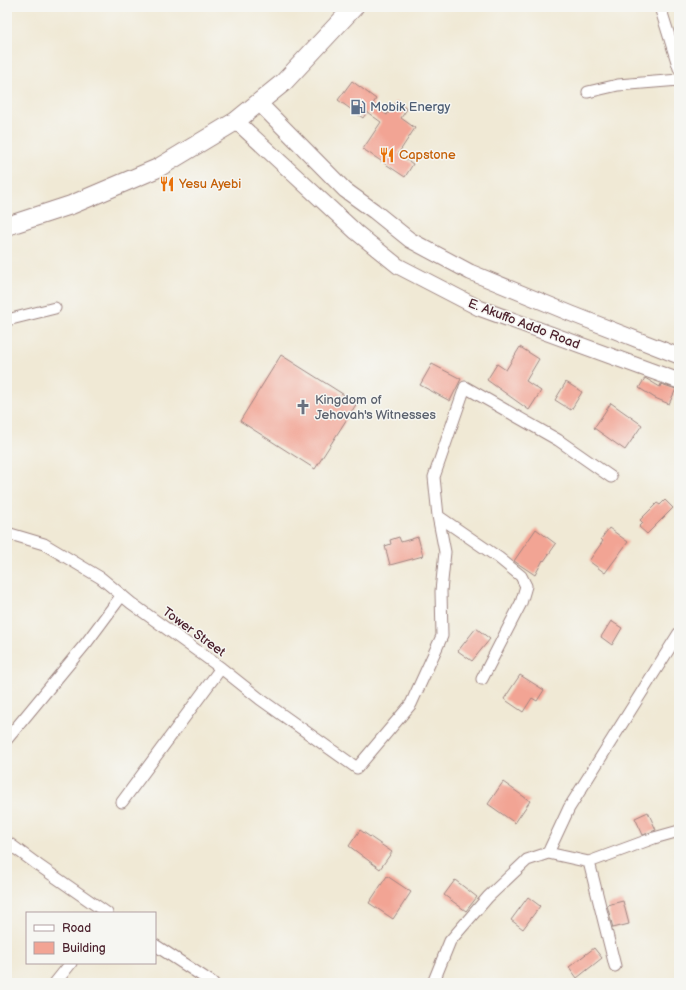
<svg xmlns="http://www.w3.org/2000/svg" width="686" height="990" viewBox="0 0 686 990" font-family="'Balsamiq Sans',sans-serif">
<rect width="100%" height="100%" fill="#f6f6f2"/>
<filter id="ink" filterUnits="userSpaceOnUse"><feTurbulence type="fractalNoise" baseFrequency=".025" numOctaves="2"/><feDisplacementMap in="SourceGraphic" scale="8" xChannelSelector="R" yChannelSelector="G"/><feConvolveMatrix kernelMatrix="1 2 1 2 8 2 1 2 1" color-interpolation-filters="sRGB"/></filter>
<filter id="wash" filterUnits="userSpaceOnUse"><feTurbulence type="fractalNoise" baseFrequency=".012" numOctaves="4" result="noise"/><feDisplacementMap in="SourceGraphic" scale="16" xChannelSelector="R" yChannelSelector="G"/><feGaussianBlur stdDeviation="0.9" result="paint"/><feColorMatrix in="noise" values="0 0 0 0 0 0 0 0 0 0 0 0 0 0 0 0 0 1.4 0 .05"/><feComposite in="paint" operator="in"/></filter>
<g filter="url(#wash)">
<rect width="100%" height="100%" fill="#f0e9d5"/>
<g id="blocks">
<path fill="#f2a494" d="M352,81L376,99L373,104L387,115L396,102L407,109L401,118L415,128L398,154L413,164L405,177L363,149L381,122L367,112L363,118L338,100Z
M520,347L539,359L526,381L541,391L529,410L487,380L497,364L506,370Z
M281,355L357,403L315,469L240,421Z
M432,364L461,379L450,401L420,385Z
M645,378L660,387L661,384L676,389L669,404L655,398L639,388Z
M566,382L582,392L571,410L555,400Z
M611,403L642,425L625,450L594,428Z
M665,500L673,508L647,534L639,527L643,523L640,520L657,503L660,505Z
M609,528L628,542L605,573L589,561L603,541L601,539Z
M536,529L556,544L544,561L543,560L535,575L514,561Z
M399,537L401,542L418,537L423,556L390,565L385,546L391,544L390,540Z
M611,621L622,628L612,645L601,637Z
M476,628L490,639L472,661L458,651Z
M520,675L544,690L537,701L532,698L523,712L504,699Z
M503,782L530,801L515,823L488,804Z
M648,812L656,830L643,835L635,818Z
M360,830L392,852L380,869L349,846Z
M387,876L411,892L393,919L369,903Z
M455,880L477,897L466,911L444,895Z
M528,897L540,906L523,929L511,920Z
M623,901L629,924L613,928L607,905Z
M594,948L602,958L577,978L569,967Z"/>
</g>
</g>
<g filter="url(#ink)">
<use href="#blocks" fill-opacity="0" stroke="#9d8480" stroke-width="1"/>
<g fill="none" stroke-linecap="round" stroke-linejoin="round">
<g stroke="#9d8480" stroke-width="13">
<path id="minor" d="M660,7L679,68
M588,92L618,85L679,80
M7,320L55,308
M438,516L499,558L521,576L526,586L521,603L482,679
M7,533L44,544L101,578L131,603L221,668L260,699L357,768L411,704L442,636L441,591L445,552L438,516L434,477L465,387L558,440L611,477
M679,633L569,808L548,853L589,862L654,838L679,831
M7,739L87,642L122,595
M122,802L221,668
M7,842L38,865L107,913
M589,862L615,966
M155,945L213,983
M55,983L71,963
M433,983L450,941L488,897L527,860L548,853"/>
</g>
<g stroke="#9d8480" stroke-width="17">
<path id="secondary" d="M259,103L345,190L374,211L410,240L470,272L572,314L679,356
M236,121L356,232L398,266L479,308L679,381"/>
</g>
<g stroke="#9d8480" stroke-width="20">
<path id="trunk" d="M7,226L71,205L158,168L236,121L284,82L354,7"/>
</g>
<use href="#minor" stroke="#fff" stroke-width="11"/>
<use href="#secondary" stroke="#fff" stroke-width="15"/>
<use href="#trunk" stroke="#fff" stroke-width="18"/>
</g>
</g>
<defs>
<g id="fuel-bare" transform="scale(1.2)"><path d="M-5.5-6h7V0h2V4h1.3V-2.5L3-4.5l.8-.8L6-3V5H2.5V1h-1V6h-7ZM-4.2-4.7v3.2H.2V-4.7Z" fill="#5c6f8a" stroke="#f6f6f2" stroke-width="2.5" paint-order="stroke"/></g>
<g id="restaurant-bare" transform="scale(1.2)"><path d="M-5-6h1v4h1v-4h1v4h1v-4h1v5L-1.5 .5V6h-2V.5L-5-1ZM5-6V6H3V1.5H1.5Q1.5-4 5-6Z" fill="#e8710a" stroke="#f6f6f2" stroke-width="2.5" paint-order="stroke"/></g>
<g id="church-bare" transform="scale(1.2)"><path d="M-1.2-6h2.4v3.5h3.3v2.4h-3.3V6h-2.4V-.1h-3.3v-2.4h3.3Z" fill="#6b7280" stroke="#f6f6f2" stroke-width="2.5" paint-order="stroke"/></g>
</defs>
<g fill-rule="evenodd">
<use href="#fuel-bare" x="358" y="107"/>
<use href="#restaurant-bare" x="387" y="155"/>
<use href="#restaurant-bare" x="167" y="184"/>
<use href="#church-bare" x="303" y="407"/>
</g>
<g text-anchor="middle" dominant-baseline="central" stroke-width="3" stroke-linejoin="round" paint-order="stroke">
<g font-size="13" fill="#4e5e75" stroke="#f6f6f2" text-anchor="start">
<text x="370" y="107">Mobik Energy</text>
</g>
<g font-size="13" fill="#c56008" stroke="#f6f6f2" text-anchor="start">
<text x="399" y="155">Capstone</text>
<text x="179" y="184">Yesu Ayebi</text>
</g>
<g font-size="13" fill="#4a1f2b" stroke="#f6f6f2">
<text transform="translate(524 324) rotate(21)">E. Akuffo Addo Road</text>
<text transform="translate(194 632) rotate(36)">Tower Street</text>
</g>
<g font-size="13" fill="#5b616d" stroke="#f6f6f2" text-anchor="start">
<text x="315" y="400">Kingdom of<tspan x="315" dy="15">Jehovah's Witnesses</tspan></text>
</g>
</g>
<rect width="686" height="990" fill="none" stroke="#f6f6f2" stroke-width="24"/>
<rect x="26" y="912" width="130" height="52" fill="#f6f6f2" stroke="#b1a0a2"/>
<rect x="34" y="925" width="20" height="6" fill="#ffffff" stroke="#b1a0a2"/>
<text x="62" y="932" font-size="12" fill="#4a1f2b">Road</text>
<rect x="34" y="942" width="20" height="12" fill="#f2a494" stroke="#b1a0a2"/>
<text x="62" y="952" font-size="12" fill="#4a1f2b">Building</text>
</svg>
